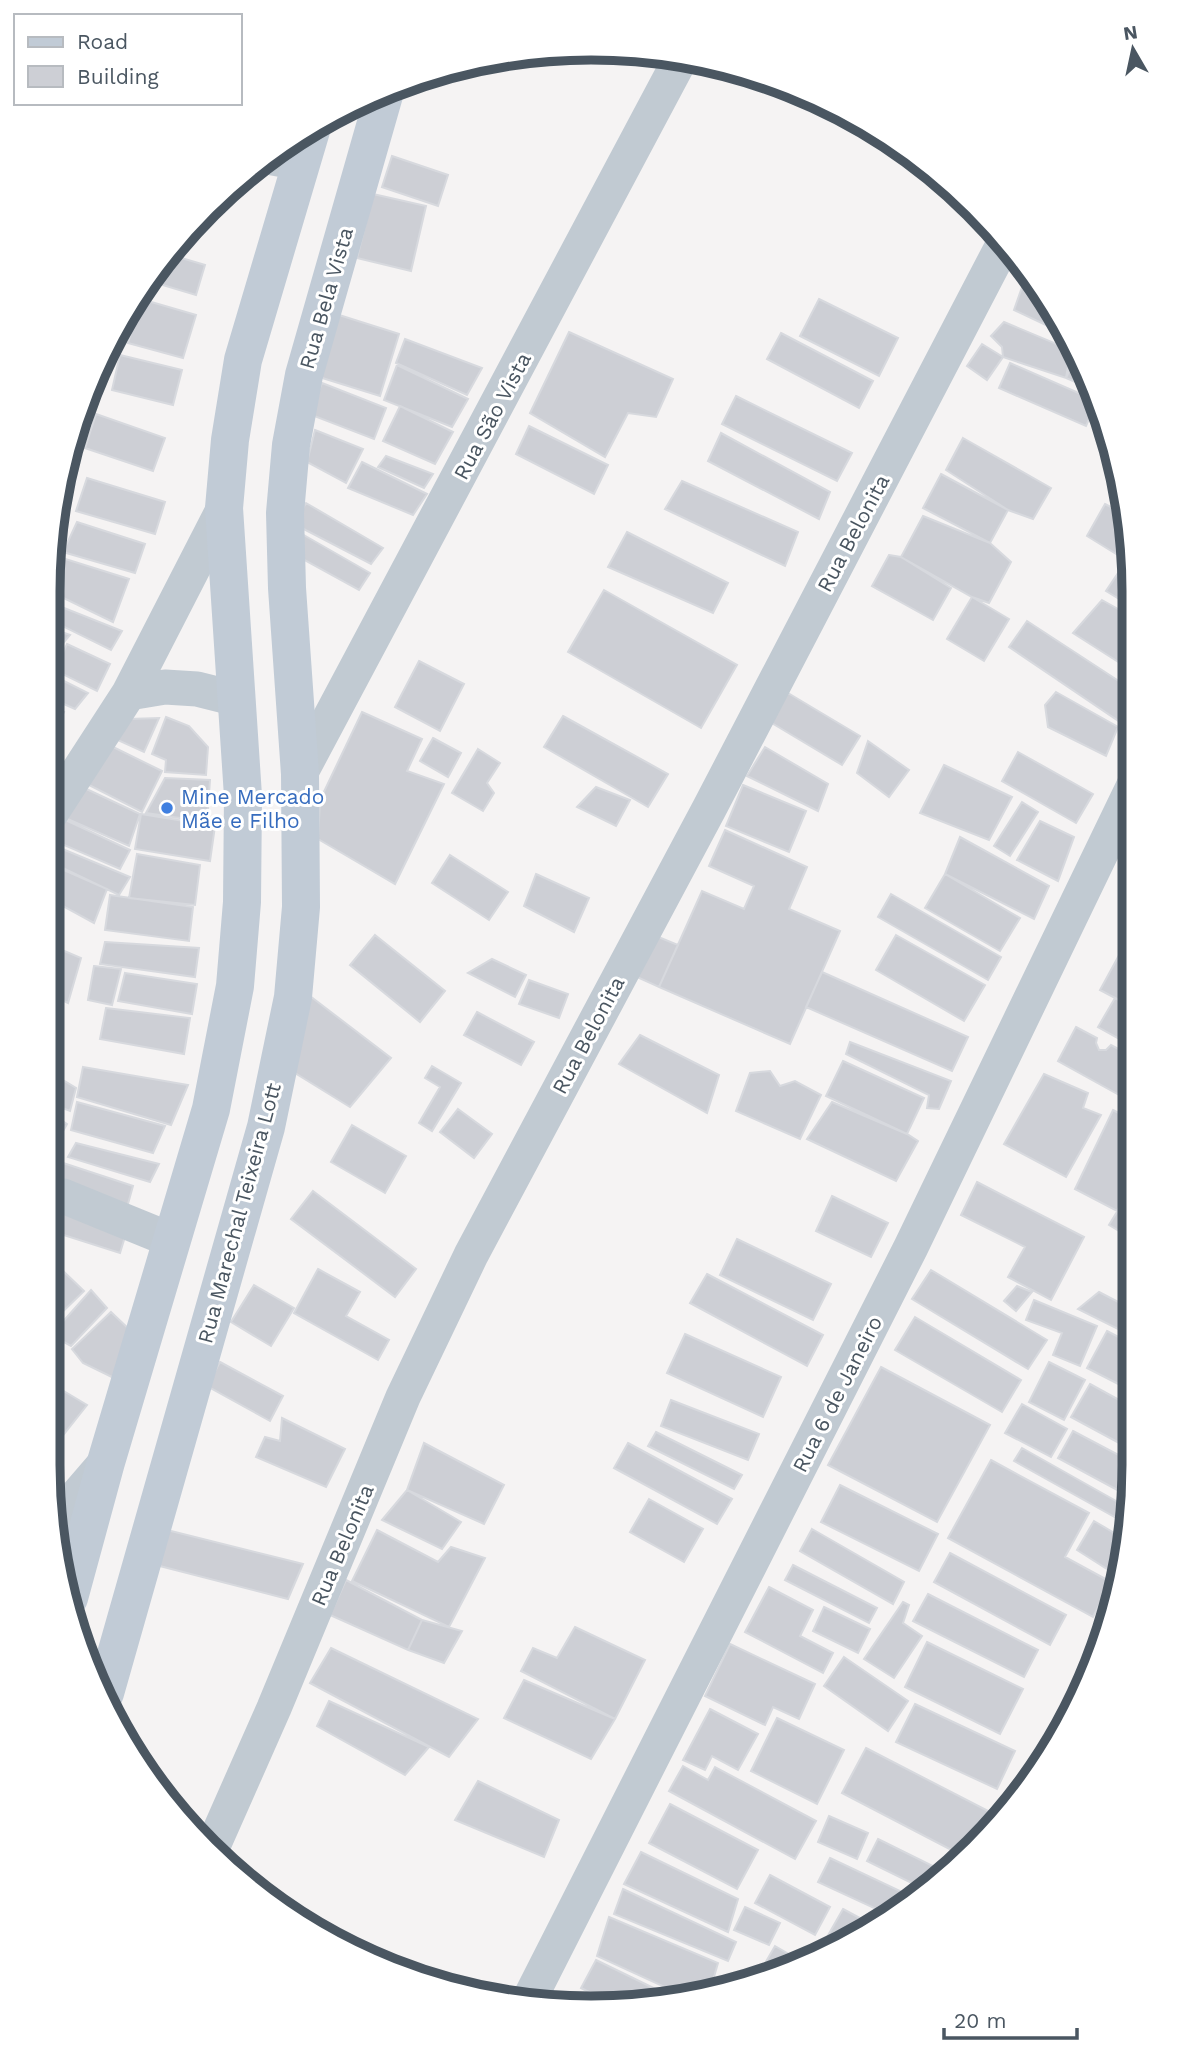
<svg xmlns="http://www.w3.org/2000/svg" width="1182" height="2056" viewBox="0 0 1182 2056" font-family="'Work Sans',sans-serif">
<rect width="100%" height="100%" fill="#f5f3f3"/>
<path fill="#cdcfd5" stroke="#d7d9de" stroke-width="2" d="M392,156L448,175L438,206L382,187Z
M373,194L426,206L411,271L357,258Z
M168,254L205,265L196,295L146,280Z
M1027,273L1062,319L1069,336L1014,310Z
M141,299L196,315L183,358L128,343Z
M819,299L898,338L879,376L800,336Z
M336,314L399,334L380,396L316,376Z
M1004,322L1071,350L1066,378L1003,357L1002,347L991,336Z
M569,332L673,379L656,417L628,413L605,457L530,413Z
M781,333L873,381L859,408L767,359Z
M405,339L482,368L467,395L396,363Z
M982,344L1003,357L987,380L967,366Z
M1077,353L1094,390L1066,378Z
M120,355L182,370L173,405L112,390Z
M105,358L107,359L95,398L86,395Z
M1010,363L1097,401L1086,426L999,388Z
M397,365L468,399L452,427L384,400Z
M322,383L386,408L374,439L309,414Z
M736,396L852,453L837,481L722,424Z
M400,406L453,432L435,464L383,441Z
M96,414L165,438L153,471L85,448Z
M529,426L608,465L594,494L516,454Z
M315,430L363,449L346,483L307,462Z
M721,433L830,492L819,519L708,461Z
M963,438L1051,488L1033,519L1008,510L946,470Z
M71,443L81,446L71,479L64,477Z
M386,456L433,474L424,488L378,467Z
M362,462L427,494L413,515L348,488Z
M941,474L1008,510L990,543L923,508Z
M87,478L165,502L155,534L76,511Z
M682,481L798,532L785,566L665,509Z
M306,503L383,548L371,564L294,524Z
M1105,504L1126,515L1134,555V565L1087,536Z
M923,516L990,543L1011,562L989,603L972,597L901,557Z
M77,522L145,544L135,573L63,552Z
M295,530L370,573L359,590L297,556Z
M627,532L728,583L713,613L608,567Z
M889,555L901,557L951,588L933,620L872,586Z
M59,557L129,579L113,622L49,591Z
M1126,561L1134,566V608L1106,591Z
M604,590L737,665L701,728L568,652Z
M972,597L1009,619L984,661L947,639Z
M1102,600L1134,618V672L1073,633Z
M54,604L122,631L111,650L48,619V612Z
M1027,621L1134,691V708L1123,724L1009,647Z
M48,627L70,635L59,648L48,644Z
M67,644L110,664L97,691L48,667V656L59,661Z
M419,661L464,684L440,731L395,707Z
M48,673L88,693L75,709L48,697Z
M1056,692L1118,727L1106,756L1048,727L1045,705Z
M788,693L860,736L842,765L770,722Z
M48,704L64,712L51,738L48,736Z
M362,712L422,739L407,771L444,784L395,884L318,839L320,800Z
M563,716L668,774L648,807L544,747Z
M166,717L189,726L208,747L206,775L165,772L166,760L152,754Z
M159,718L144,752L111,737L128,719Z
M433,738L461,753L448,777L420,761Z
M868,741L909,770L889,797L857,773Z
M107,744L162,771L142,812L87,784Z
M765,747L828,784L818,811L747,776Z
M478,749L500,763L487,783L494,793L483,811L452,793Z
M1018,752L1093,794L1076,823L1002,781Z
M944,765L1012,797L989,840L920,813Z
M165,778L210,780L207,822L146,813Z
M743,785L806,811L789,852L726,826Z
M80,786L140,814L129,846L63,817Z
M596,787L630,800L616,826L577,807Z
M1022,802L1038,812L1010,856L994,846Z
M141,814L215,826L210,861L135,849Z
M59,817L130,850L120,869L50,839Z
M1040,821L1074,837L1058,881L1017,860Z
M725,830L807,867L789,909L840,931L790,1044L659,987L702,891L744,909L754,886L709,866Z
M960,837L1049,886L1034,919L945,874Z
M48,843L130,877L119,895L48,861Z
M137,854L200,865L195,905L129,898Z
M450,855L508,892L489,920L432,883Z
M48,863L107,889L94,923L48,898Z
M536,874L589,898L574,932L524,906Z
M945,874L1020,918L1000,951L925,908Z
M891,894L1001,957L988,980L878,917Z
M110,895L193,907L189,941L105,930Z
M375,935L445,991L420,1022L350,965Z
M896,935L985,985L964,1021L876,970Z
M656,936L678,945L659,987L637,977Z
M1129,937L1134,940V1008L1100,990Z
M105,942L199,948L195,977L100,964Z
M48,944L81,958L68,1003L48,993Z
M492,959L526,975L515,997L468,973Z
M94,966L121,969L112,1005L88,1000Z
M822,972L968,1037L952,1071L806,1007Z
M125,973L197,984L192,1014L118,1001Z
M529,980L568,994L559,1018L519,1004Z
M310,996L391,1058L350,1107L295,1073Z
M1115,998L1134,1008V1047L1098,1027Z
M106,1008L190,1018L184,1054L100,1039Z
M477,1012L534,1042L521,1065L464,1035Z
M48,1024L62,1032L48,1052Z
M1076,1027L1097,1038L1096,1043L1099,1050H1106L1111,1045L1134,1057V1077L1121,1096L1058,1061Z
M640,1035L719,1075L707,1113L619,1064Z
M850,1042L951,1081L939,1109L927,1108L929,1095L846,1054Z
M843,1061L924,1098L907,1134L826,1096Z
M432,1066L461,1083L432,1131L419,1123L440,1087L425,1078Z
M83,1067L188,1085L171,1125L77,1097Z
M770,1071L780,1086L795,1081L821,1095L800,1139L736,1111L750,1073Z
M48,1072L58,1077L48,1099Z
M1044,1074L1088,1093L1083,1108L1101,1115L1066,1177L1004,1144Z
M63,1080L76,1088L70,1111L52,1104Z
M1134,1081V1109L1122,1103Z
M77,1102L165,1126L153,1153L71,1130Z
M832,1102L907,1134L918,1141L896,1181L807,1139Z
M458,1109L492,1134L474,1158L440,1132Z
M1113,1110L1134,1121V1179L1117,1211L1075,1189Z
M54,1115L67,1124L57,1142L48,1137V1118Z
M352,1125L406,1156L385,1193L331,1162Z
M76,1143L159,1164L150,1182L68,1157Z
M51,1159L133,1186L126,1211L48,1187V1170Z
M977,1182L1084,1237L1051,1300L1008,1277L1025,1247L961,1215Z
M1134,1184V1240L1109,1225Z
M313,1191L416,1269L395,1297L291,1219Z
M832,1196L888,1223L871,1257L816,1231Z
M48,1204L128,1227L120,1253L48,1230Z
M737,1239L831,1284L813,1320L720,1275Z
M59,1267L84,1291L47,1327V1278Z
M318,1269L360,1292L346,1316L389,1340L378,1360L294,1313Z
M931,1270L1047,1340L1028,1369L912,1299Z
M1134,1273V1297L1123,1291Z
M707,1274L823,1335L807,1366L690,1303Z
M254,1285L294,1308L271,1346L231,1322Z
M1017,1286L1032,1292L1016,1311L1004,1301Z
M91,1290L107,1308L71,1346L51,1335Z
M1099,1292L1134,1310V1337L1078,1309Z
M1034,1300L1097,1326L1080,1366L1053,1355L1062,1333L1026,1320Z
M111,1312L131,1331L114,1378L83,1363L72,1349Z
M915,1317L1021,1380L1002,1412L895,1350Z
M1107,1331L1134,1345V1392L1087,1368Z
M685,1334L781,1377L763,1417L667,1373Z
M220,1362L283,1396L270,1421L207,1386Z
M1049,1362L1085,1380L1064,1420L1029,1402Z
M881,1367L990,1425L937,1522L828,1465Z
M47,1381L87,1405L64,1434L47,1421Z
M1090,1384L1134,1408V1451L1071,1417Z
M671,1400L759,1434L748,1460L661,1426Z
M1022,1404L1067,1429L1051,1457L1005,1433Z
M282,1418L345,1449L326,1487L256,1457L265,1437L280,1441Z
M1073,1431L1134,1463V1499L1058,1458Z
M656,1432L742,1475L734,1489L648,1446Z
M424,1443L504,1485L484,1524L407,1490Z
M628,1443L732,1499L717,1524L614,1468Z
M1022,1448L1132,1510L1129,1525L1014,1461Z
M991,1460L1089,1513L1065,1557L1111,1582L1093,1617L948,1538Z
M840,1485L938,1534L919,1571L821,1522Z
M407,1490L461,1522L442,1549L382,1520Z
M649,1499L703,1529L684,1562L630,1532Z
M1094,1521L1126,1540L1121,1564L1115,1574L1077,1550Z
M812,1529L904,1582L893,1604L800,1551Z
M167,1530L303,1564L288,1599L152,1564Z
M377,1530L438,1562L451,1547L485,1558L449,1627L352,1581Z
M950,1553L1066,1615L1050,1645L934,1582Z
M793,1565L877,1608L869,1623L785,1580Z
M346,1580L422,1620L408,1650L330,1615Z
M769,1587L813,1610L800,1636L833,1653L823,1673L745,1632Z
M928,1594L1038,1650L1024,1677L913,1621Z
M903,1602L909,1605L903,1623L922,1636L894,1678L864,1659Z
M824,1607L870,1629L858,1653L813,1631Z
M422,1620L462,1631L444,1663L408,1650Z
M575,1627L645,1660L615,1719L521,1671L533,1648L557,1658Z
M927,1642L1023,1689L1000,1734L905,1687Z
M730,1644L815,1684L799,1719L773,1707L765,1725L705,1696Z
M331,1648L478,1719L449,1757L310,1683Z
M844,1657L908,1701L888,1731L824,1686Z
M524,1680L615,1719L591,1759L504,1718Z
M329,1701L429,1747L405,1775L317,1726Z
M915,1704L1015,1751L997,1789L896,1742Z
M710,1709L758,1734L738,1770L712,1756L705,1770L683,1760Z
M777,1718L844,1750L817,1804L751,1771Z
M866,1748L990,1812L975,1839L961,1855L842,1793Z
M683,1766L708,1780L715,1767L816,1821L795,1859L669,1791Z
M478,1781L559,1820L544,1857L455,1820Z
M670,1804L758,1850L737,1889L649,1843Z
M829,1816L868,1833L857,1859L818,1842Z
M878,1839L945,1872L928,1891L867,1861Z
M641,1852L738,1899L728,1932L624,1884Z
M830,1858L917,1899L889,1915L818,1882Z
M770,1875L830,1907L815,1935L755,1903Z
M623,1889L736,1942L728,1961L614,1914Z
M745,1907L780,1923L769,1945L734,1930Z
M843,1909L873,1925L840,1944L827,1937Z
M609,1917L718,1963L711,1987L702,1986L700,1990L682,1995L597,1956Z
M775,1946L806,1964L799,1968L757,1977Z
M596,1960L672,1997L626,2008L589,1992L581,1988Z
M589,1992L617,2007L584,2003Z"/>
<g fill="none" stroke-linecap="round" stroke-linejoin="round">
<path stroke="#c1cad2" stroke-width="35" d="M267,157L301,163
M129,693L165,687L197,689L237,699
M300,774L682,56
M48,818L129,693L224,508
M63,1196L171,1240
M56,1520L106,1462
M213,1846L274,1708L403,1397L471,1255L709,809L1004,243
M530,1998L911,1247L1134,785"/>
<path stroke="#c1cbd6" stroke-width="38" d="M69,1598L106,1462L211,1109L235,986L242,902L243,796L224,508L230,440L243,360L312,127
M105,1693L266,1127L293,997L301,907L300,774L287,588L285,513L291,445L304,375L386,88"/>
</g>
<circle fill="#3f7fe0" stroke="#fff" stroke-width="2.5" cx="167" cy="808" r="7"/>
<g text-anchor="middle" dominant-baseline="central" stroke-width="6" stroke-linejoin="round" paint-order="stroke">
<g font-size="21" fill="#4a5661" stroke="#fff">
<text transform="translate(326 298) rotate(-74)">Rua Bela Vista</text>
<text transform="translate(492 416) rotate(-62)">Rua São Vista</text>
<text transform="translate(853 533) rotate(-62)">Rua Belonita</text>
<text transform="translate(588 1035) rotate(-62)">Rua Belonita</text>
<text transform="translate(239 1213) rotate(-75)">Rua Marechal Teixeira Lott</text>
<text transform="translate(837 1394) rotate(-63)">Rua 6 de Janeiro</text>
<text transform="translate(342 1545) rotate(-67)">Rua Belonita</text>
</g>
<g font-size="21" fill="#366cbe" stroke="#fff" text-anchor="start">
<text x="181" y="796">Mine Mercado<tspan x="181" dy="24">Mãe e Filho</tspan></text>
</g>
</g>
<path d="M0 0H1182V2056H0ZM591 60H591A531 531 0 0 1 1122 591V1465A531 531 0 0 1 591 1996H591A531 531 0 0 1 60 1465V591A531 531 0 0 1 591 60Z" fill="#fff" fill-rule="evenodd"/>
<path fill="none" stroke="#4a5661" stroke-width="9" d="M591 60H591A531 531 0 0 1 1122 591V1465A531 531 0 0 1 591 1996H591A531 531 0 0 1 60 1465V591A531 531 0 0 1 591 60Z"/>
<rect x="14" y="14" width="228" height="91" fill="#ffffff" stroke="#b7bbc0" stroke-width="2"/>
<rect x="28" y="37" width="35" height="10" fill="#c1cbd6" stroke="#b7bbc0" stroke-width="2"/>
<text x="77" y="49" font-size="21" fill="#4a5661">Road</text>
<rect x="28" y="66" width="35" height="21" fill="#cdcfd5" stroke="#b7bbc0" stroke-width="2"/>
<text x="77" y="84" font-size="21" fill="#4a5661">Building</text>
<g transform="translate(1133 49) rotate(351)" stroke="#ffffff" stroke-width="5" paint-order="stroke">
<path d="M0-5L12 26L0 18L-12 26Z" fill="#4a5661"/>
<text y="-10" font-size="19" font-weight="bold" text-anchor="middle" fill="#4a5661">N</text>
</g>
<path d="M944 2028v10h133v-10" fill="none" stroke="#4a5661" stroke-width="3.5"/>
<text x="954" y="2028" font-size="21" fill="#4a5661" stroke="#ffffff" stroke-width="5" paint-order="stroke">20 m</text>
</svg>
